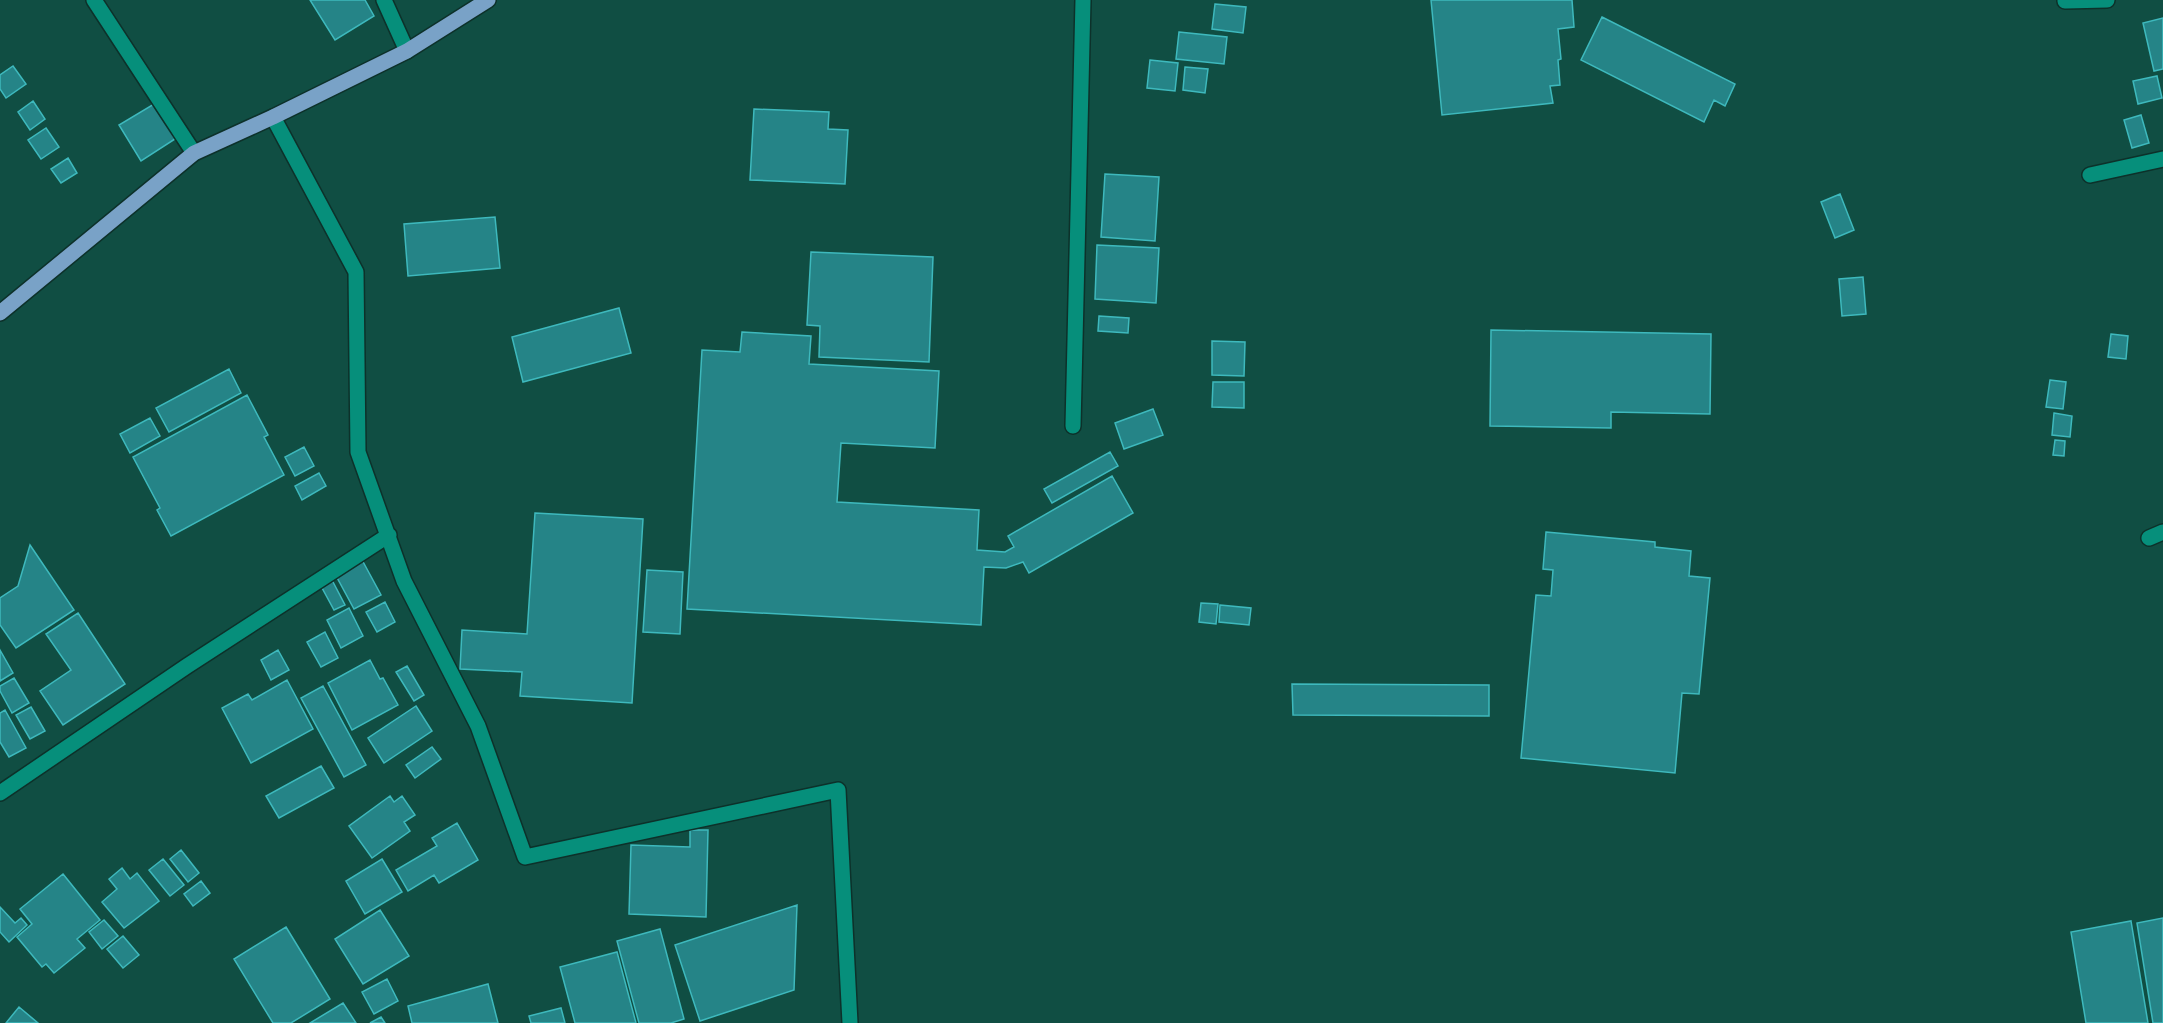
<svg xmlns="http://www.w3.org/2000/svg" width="2163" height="1023" viewBox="0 0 2163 1023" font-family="'PT Sans Narrow',sans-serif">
<rect width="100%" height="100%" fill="#104e43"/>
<path fill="#258487" stroke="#3eb9bd" stroke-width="1.5" d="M310,0H365L374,16L335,40Z
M1431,0H1572L1574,27L1558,29L1561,59L1558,60L1560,85L1550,86L1553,103L1442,115Z
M1215,4L1246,7L1243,33L1212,29Z
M1602,17L1735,84L1725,106L1714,100L1704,122L1581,60Z
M2163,18V69L2154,71L2143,23Z
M1179,32L1227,37L1224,64L1176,59Z
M1150,60L1178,63L1175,91L1147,88Z
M13,66L26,84L6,98L0,89V75Z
M1185,67L1208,69L1205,93L1183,90Z
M2157,76L2162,98L2138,104L2133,81Z
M33,101L45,119L30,130L18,112Z
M154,104L175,139L141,161L119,125Z
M754,109L829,112L828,129L848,130L845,184L750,180Z
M2141,115L2149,143L2132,148L2124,120Z
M46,128L59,147L41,159L28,140Z
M68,158L77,173L61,183L51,169Z
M1105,174L1159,177L1155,241L1101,237Z
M1840,194L1854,230L1835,238L1821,202Z
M495,217L500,268L408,276L404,224Z
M1097,245L1159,248L1156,303L1095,299Z
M811,252L933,257L929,362L819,357L820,326L807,325Z
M1863,277L1866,314L1842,316L1839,279Z
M619,308L631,353L523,382L512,337Z
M1099,316L1129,318L1128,333L1098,331Z
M1491,330L1711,334L1710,414L1611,412V428L1490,426Z
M742,332L811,336L809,364L939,371L935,448L841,443L837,502L979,510L977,550L1005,552L1014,547L1008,536L1112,476L1133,513L1029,573L1023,562L1006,568L984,567L981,625L687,609L702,350L740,352Z
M2111,334L2128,336L2126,359L2108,357Z
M1212,341L1245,342L1244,376L1212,375Z
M229,369L241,393L169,432L156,408Z
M2050,380L2066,382L2063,409L2046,407Z
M1213,382H1244V408L1212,407Z
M247,395L268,435L264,437L284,475L171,536L157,510L160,508L133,457Z
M1153,409L1163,435L1124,449L1115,423Z
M2054,413L2072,416L2070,437L2052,435Z
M150,418L160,436L130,453L120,434Z
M2055,440L2065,441L2064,456L2053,455Z
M304,447L314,466L295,476L285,457Z
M1110,452L1118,466L1052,503L1044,489Z
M319,473L326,486L302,500L295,486Z
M535,513L643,519L632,703L520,696L522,672L460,669L462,630L527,634Z
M1546,532L1655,542V547L1691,551L1689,576L1710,578L1699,694L1682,693L1675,773L1521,758L1536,595L1551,596L1553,570L1543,569Z
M30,545L74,610L16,648L0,625V598L18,586Z
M361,558L381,595L354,609L334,572Z
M647,570L683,572L680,634L643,632Z
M332,580L345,605L334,610L321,586Z
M385,602L395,622L377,632L366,612Z
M1201,603L1218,604L1216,624L1199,622Z
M1220,605L1251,608L1249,625L1219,622Z
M349,608L363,636L341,648L327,620Z
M78,613L125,684L63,725L40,691L71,670L46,634Z
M325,632L338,658L321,667L307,642Z
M0,650L13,673L0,681Z
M278,650L289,670L271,680L261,660Z
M370,660L380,679L383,678L398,705L352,730L328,683Z
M407,666L424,695L414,701L396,672Z
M14,678L29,703L12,713L0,691V686Z
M287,680L313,729L251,763L222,708L248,694L252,700Z
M1292,684L1489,685V716L1293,715Z
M323,686L366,765L344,777L301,698Z
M416,706L432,731L384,763L368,738Z
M31,707L45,731L30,739L16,715Z
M5,710L26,748L9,757L0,742V713Z
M432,747L441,759L415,778L406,765Z
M321,766L334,788L279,818L266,796Z
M390,796L394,802L402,796L415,815L404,822L410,831L372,858L349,826Z
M457,823L478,860L439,883L434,875L408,891L396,870L437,846L432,838Z
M690,830H708L706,917L629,914L631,845L690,847Z
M181,850L199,873L188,882L170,859Z
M163,859L184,885L170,896L149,870Z
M382,859L402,892L365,914L346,881Z
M122,868L130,879L137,873L159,901L124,928L102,902L117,889L109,879Z
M63,874L100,920L77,939L85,948L54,973L46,964L42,967L17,937L32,924L20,909Z
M201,881L210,893L193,906L184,894Z
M797,905L794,990L700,1021L675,945Z
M0,907L15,923L21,918L27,925L9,942L0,932Z
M380,910L409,956L363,984L335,939Z
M2163,918V1023H2153L2137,923Z
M104,920L118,936L102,949L89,932Z
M2131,921L2148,1023H2086L2071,932Z
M286,927L330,999L291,1023H273L234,959Z
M660,929L684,1019L671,1023H639L617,941Z
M123,936L139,955L123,968L107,949Z
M617,952L636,1023H575L560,967Z
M387,979L398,1001L374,1014L362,992Z
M488,984L498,1023H412L408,1006Z
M343,1003L356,1023H310Z
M19,1007L38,1023H6Z
M561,1008L565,1023H531L529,1016Z
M381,1017L385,1023H370Z"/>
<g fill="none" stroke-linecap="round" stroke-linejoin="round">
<g stroke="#0d312a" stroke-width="18">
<path id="minor" d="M94,0L194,153
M384,0L407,51
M2065,1L2107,0
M273,117L356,272L358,452L404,581L478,726L525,857L838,790L850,1023
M2090,175L2163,159
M1073,426L1083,0
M2149,538L2163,532
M0,793L187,666L389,535"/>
</g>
<g stroke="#0d312a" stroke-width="18">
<path id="major" d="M0,313L194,153L273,117L407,51L488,0"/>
</g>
<use href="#minor" stroke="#068f7b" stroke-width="15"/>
<use href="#major" stroke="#79a2c7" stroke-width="15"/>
</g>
</svg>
